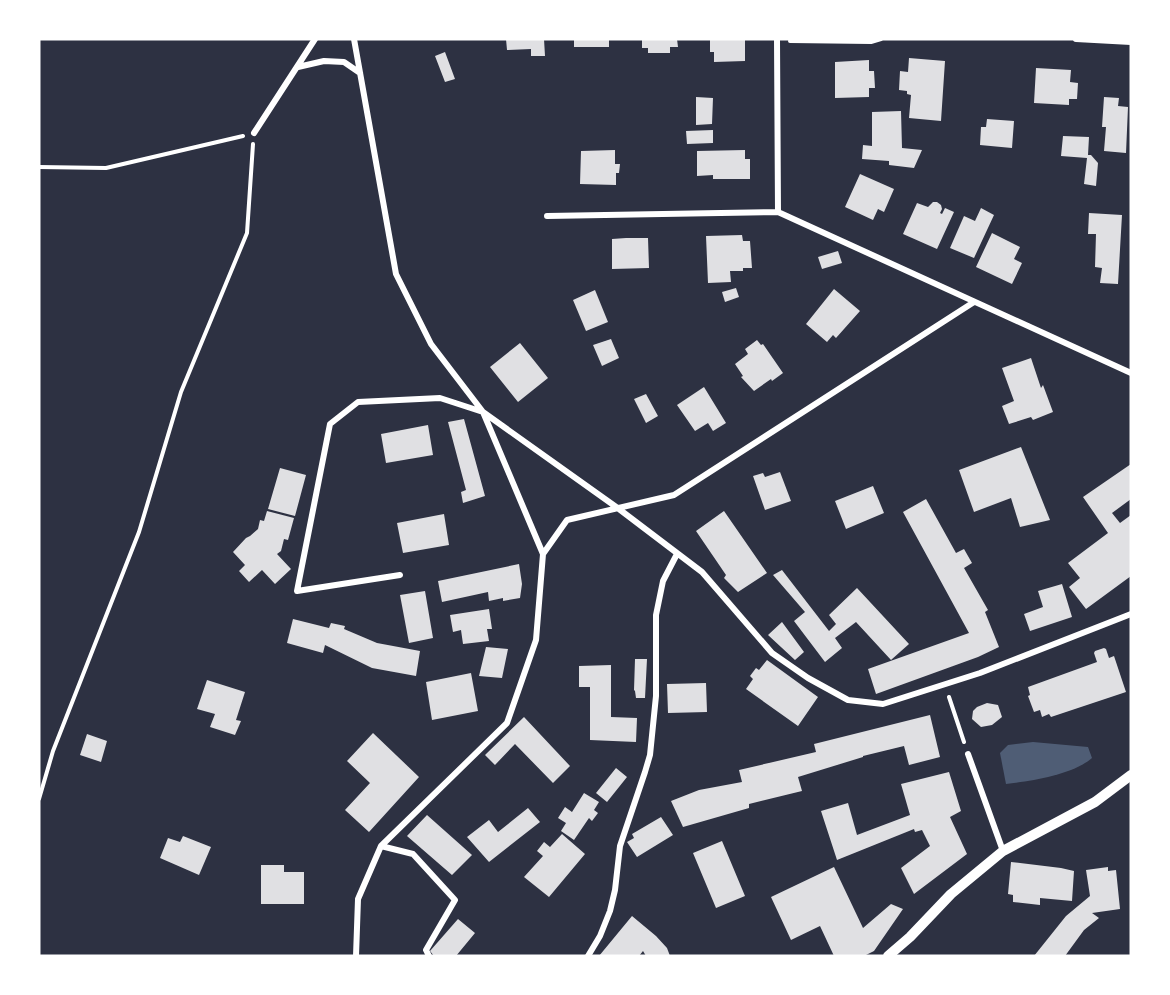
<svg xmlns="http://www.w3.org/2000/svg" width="1170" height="995" viewBox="0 0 1170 995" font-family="'Roboto Condensed',sans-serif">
<rect width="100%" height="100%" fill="#2d3142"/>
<path fill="#4f5d75" d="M1033,742L1088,747L1092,758C1072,775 1031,781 1006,784L1000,753L1008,745Z"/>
<path fill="#e0e0e3" d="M506,39H544L545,56H531V49L507,50Z
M574,39H609V47H574Z
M642,39H677L678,47H670V53H648V48H642Z
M710,39H745V61L714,62V52H710Z
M445,52L455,79L445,82L435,56Z
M909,58L945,61L941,121L909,118L911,95L907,94V91L899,90L900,71L908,72Z
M869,60V71H874L875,88H869V97L835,98V62Z
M1036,68L1071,70L1070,82L1078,83L1077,99H1069V105L1034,103Z
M696,97L713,98L712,124L696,125Z
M1104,97L1119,98L1118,106L1128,107L1126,153L1104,151L1106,127H1102Z
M901,111L902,148L922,150L914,168L889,165V161L862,159L863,145L872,146V112Z
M987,119L1014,121L1012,148L980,145L981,127H986Z
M713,130V143L687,144L686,131Z
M1063,136L1089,137L1088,155H1091L1098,163L1096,186L1084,184L1087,158L1061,156Z
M615,150V164H620L619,173H616V185L580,184L581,151Z
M745,150V159H750V179H713V175L697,176V151Z
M860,174L894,189L884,212L878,209L873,220L845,207Z
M933,202H937L941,205L942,209L940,213L942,214L945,208L954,212L937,249L903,234L917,203L928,207Z
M981,208L994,215L974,258L950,248L964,216L975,221Z
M1089,213L1122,215L1118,284L1100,283L1102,268L1095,267L1096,234H1088Z
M992,233L1020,247L1014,259L1022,263L1012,284L976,267Z
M742,235L743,241H750L752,268H743V271H730L731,282L708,283L706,236Z
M626,238H648L649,268L612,269V239Z
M838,251L842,263L822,269L818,257Z
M736,288L739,297L725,302L722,292Z
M834,289L860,311L836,338L833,335L827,342L806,324Z
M595,290L608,322L586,331L573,300Z
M611,339L619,358L602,366L593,345Z
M757,340L761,345L763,344L783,373L772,381L771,379L754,391L741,377L743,376L735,364L748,354L745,349Z
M520,343L548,378L518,402L490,367Z
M1031,358L1041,388L1043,385L1053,412L1033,420L1031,417L1009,424L1002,406L1014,401L1002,368Z
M704,387L726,423L713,431L708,423L695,431L677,405Z
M646,394L658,416L646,423L634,399Z
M464,419L485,496L463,503L461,492L466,490L448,422Z
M428,425L433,455L386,463L381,434Z
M1021,447L1050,520L1020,527L1011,498L974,512L959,470Z
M1131,464V499L1112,513L1120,523L1131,515V576L1086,609L1069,587L1080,578L1068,563L1108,533L1083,497Z
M280,468L306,475L295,516L268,509Z
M780,472L791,501L765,510L753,476L763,473L765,477Z
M873,486L884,513L846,529L835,501Z
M926,499L956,553L964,549L972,563L964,568L988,610L985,612L999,647L978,657L876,694L868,669L969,633L903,512Z
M267,511L294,518L288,540L284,539L281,551L277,554L291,569L275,584L262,570L249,582L239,571L245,565L233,552L246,538L250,536L258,529L260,520L264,521Z
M724,511L767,573L738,592L724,578L726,575L696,531Z
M444,514L449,545L403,553L397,523Z
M519,564L522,584L520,598L503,601V598L489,601L488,592L442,602L438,581Z
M782,570L829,631L836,624L829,615L857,588L909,644L891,660L856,622L835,638L842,648L825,662L794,621L805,612L773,575Z
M1062,584L1072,617L1030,631L1024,614L1043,607L1038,591Z
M425,591L433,638L409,643L400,595Z
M489,609L492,629H487L489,641L463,644L461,630L453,632L450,615Z
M293,619L329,628L331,623L345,626L344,629L377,643L420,651L416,676L372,668L325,645L323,653L287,643Z
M782,622L804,652L795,660L768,635Z
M486,647L508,649L502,678L479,676Z
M1104,648L1106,649L1109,658L1114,656L1126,692L1051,717L1049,714L1042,717L1040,710L1034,712L1028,696L1030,695L1028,687L1097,662L1094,653L1095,651Z
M635,659H647L645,698H636L635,691L634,690Z
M767,660L818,697L798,726L746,689L753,679L750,676L756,668L759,670Z
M611,665V717L637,718L636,742L590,740V687H579V666Z
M471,673L478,711L432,720L426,682Z
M207,680L245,692L236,720L241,721L235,735L210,727L215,714L197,709Z
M706,683L707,712L668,713L667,684Z
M987,703L998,705L1002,717L992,725L981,727L972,719L973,711L977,707Z
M930,715L940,757L909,765L904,746L863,756V757L798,777L802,791L749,804V808L683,827L671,801L699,790L742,782L739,770L816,752L814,744Z
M524,717L570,766L553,783L515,744L495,765L485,755Z
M373,733L419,777L369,832L345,810L370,783L347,761Z
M87,734L107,741L101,762L80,755Z
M616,768L627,777L607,802L596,793Z
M949,772L961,811L950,817L967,854L914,894L901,868L930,846L922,830L915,832L914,829L837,860L821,811L848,803L857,835L910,815L901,784Z
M584,793L599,802L594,810L598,813L592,821L589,818L574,840L561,831L566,823L558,818L565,807L572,812Z
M528,808L540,822L489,862L467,837L489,820L498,832Z
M427,815L472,855L452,875L407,836Z
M661,817L673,835L637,857L627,842L634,838L632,834Z
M562,834L585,854L549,897L524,877L543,856L537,851L544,842L550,847Z
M183,836L211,847L199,875L160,858L168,838L180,842Z
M722,841L745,896L716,908L693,853Z
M1011,862L1061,868L1074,871L1072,901L1040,898V905L1013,902V895L1008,894Z
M261,865H284V872H304V904H261Z
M834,867L863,928L891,904L903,909L874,951L864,956H834L820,926L791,940L771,897Z
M1108,867V871L1116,870L1120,909L1092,913L1099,918L1084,930L1065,956H1034L1066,916L1090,896L1086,870Z
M632,916L656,936L667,948L670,956H646L643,951L639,956H599Z
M458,919L475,933L456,956H434L430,951Z"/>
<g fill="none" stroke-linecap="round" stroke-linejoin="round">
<path stroke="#fff" stroke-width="4" d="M790,41L871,42L881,39
M39,167L106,168L243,136
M949,697L964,742
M39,799L53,751L139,532L181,392L247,233L253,144"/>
<path stroke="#fff" stroke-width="6" d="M354,39L396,274L431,344L483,412L619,509L702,572L772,653L808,678L848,700L883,704L980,673L1131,614
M777,39L778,212L1131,373
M1076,39L1131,42
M298,67L324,61L344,62L360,73
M254,133L315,39
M547,216L778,212
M400,575L297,591L330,424L358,402L440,398L483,412L543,554
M968,754L1003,851
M381,846L413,854L455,900L426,950L429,956
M356,956L358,899L381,846L507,723L536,640L543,554L567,520L674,495L974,302
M588,956L600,936L610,911L615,890L620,846L645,772L650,755L656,696V615L663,581L677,554"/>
<path stroke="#fff" stroke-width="10" d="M888,956L910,937L951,894L1003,851L1095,802L1131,775"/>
</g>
<rect width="1170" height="995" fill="none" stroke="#ffffff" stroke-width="81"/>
</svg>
